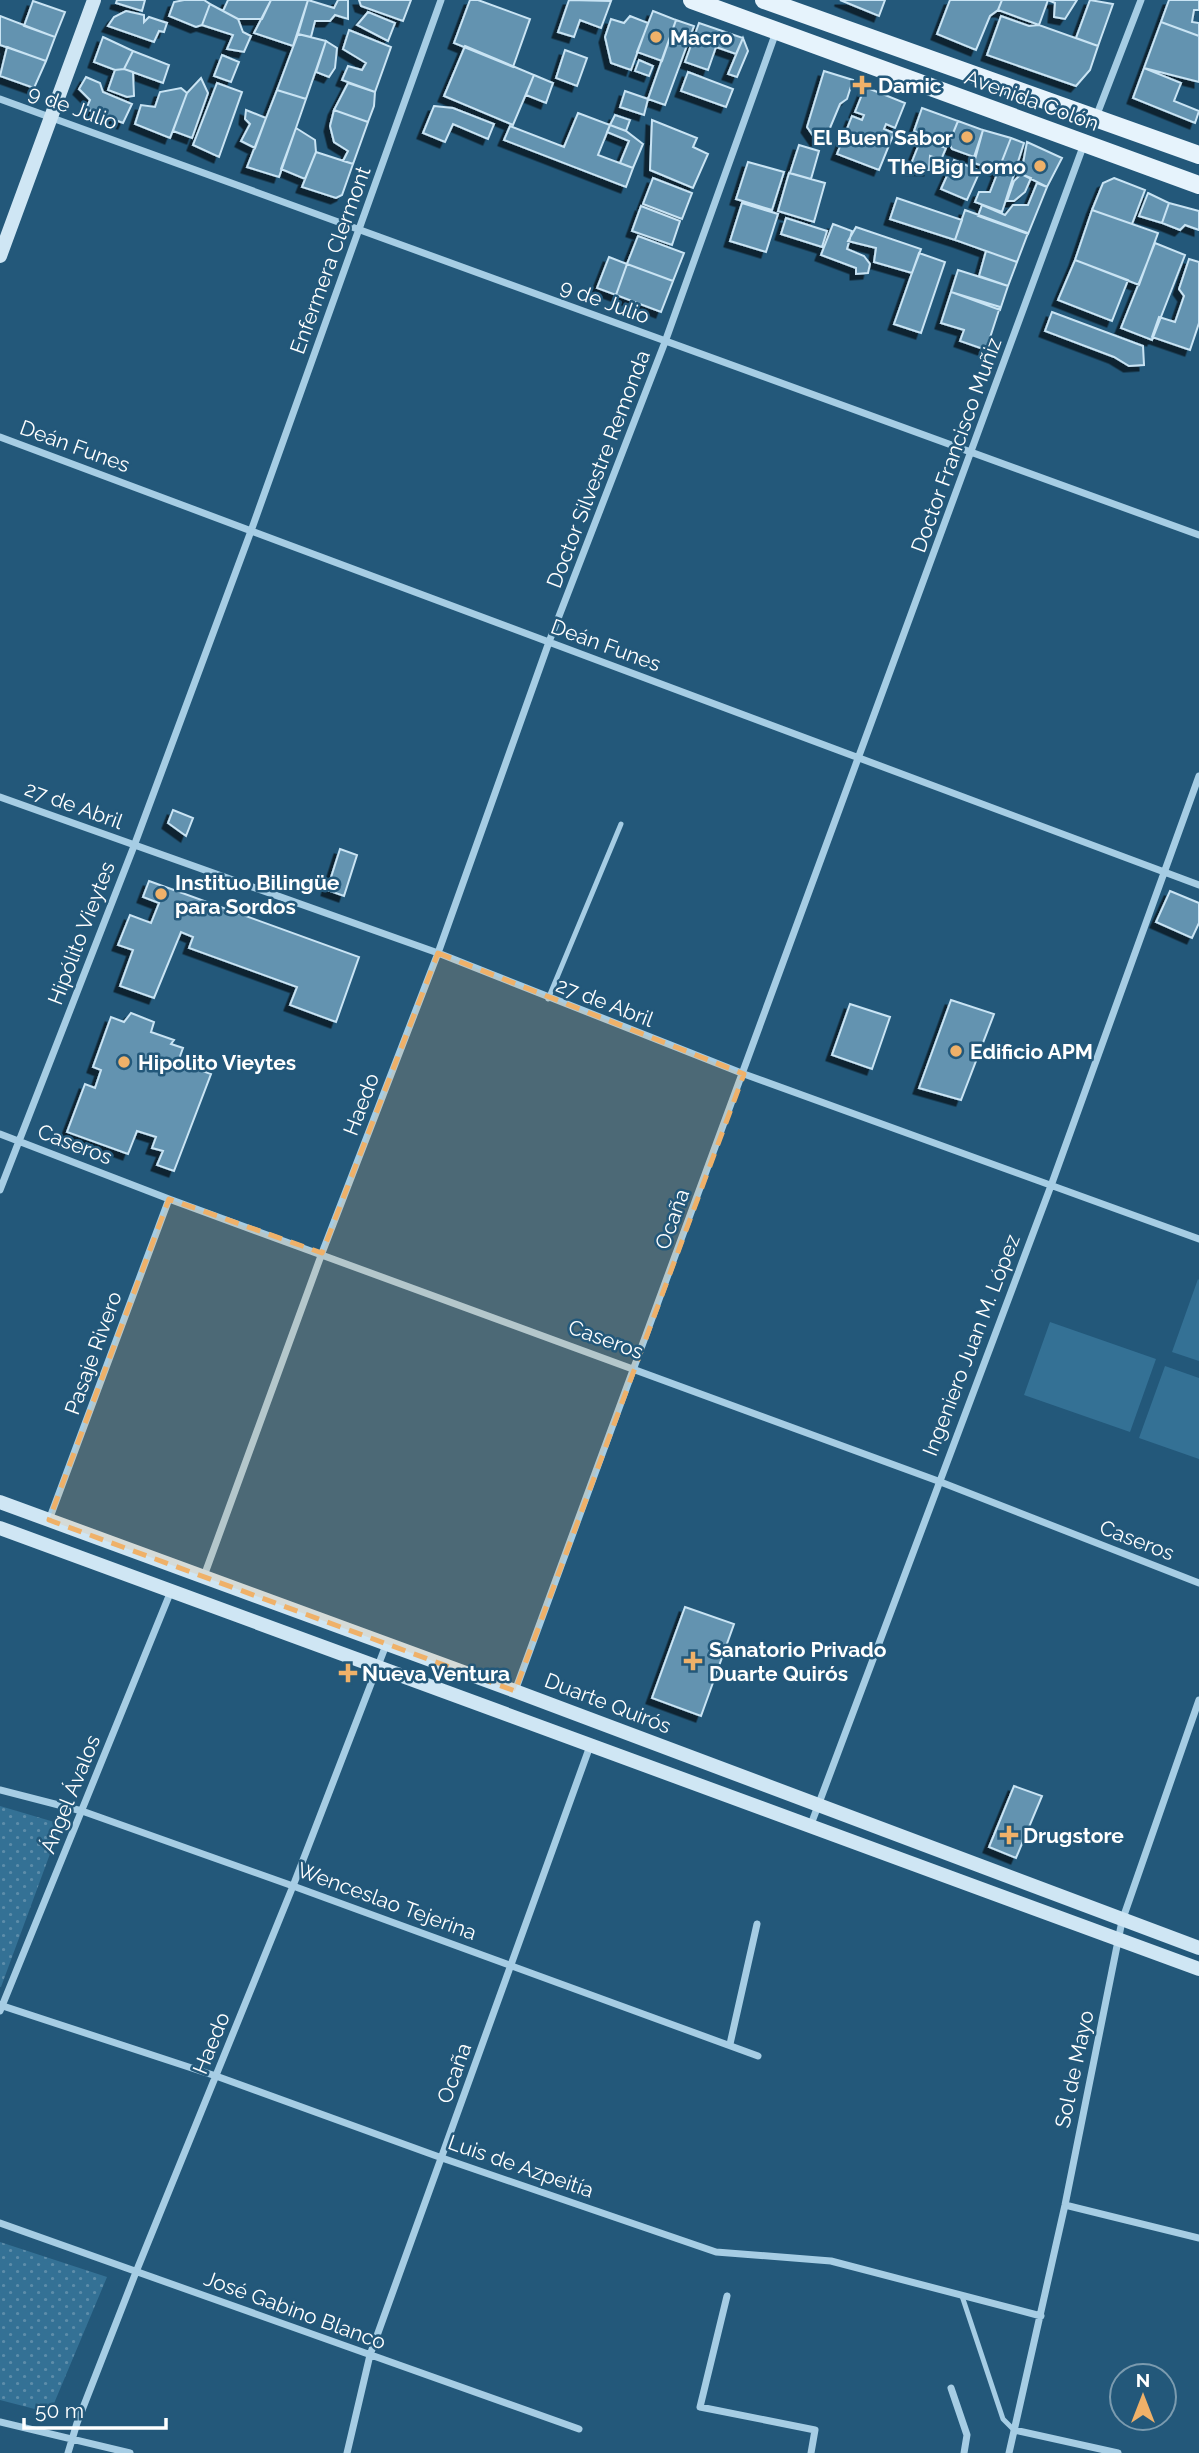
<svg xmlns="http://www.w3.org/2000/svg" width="1199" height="2453" viewBox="0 0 1199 2453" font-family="Raleway,sans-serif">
<defs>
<pattern id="grass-dots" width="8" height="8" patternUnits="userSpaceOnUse" patternTransform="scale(1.75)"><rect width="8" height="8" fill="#347195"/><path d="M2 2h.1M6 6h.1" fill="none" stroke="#5d8daa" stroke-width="1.8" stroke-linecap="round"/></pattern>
<filter id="shadow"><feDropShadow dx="-5.5" dy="5.5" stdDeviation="0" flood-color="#0009"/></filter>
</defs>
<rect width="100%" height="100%" fill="#23587a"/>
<path fill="url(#grass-dots)" d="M0,1806L61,1824L1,1987H0Z
M0,2242L107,2277L50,2413L0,2400Z"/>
<path fill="#347195" d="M1198,1279L1199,1280V1361L1172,1352Z
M1050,1322L1156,1359L1130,1432L1024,1395Z
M1165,1366L1199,1378V1459L1139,1438Z"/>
<path fill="#6493b0" stroke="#c9e4f4" stroke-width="2" filter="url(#shadow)" d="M117,0H145L142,11L116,3Z
M184,0H204L210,4L202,25L196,27L169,16L174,2Z
M228,0H271L262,19H238L223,11Z
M271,0H308L293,46L254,33Z
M308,0L334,8L338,0H348V19L335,15L330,21H315L311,37L298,34Z
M359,0H411L403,21L361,6Z
M470,0H478L530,19L513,67L454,43Z
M569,0L611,1L601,28L580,20L574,37L558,32Z
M840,0H885L879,16Z
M950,0H1002L998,10L990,16L976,50L937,34Z
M1002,0H1048L1039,25L998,10Z
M1048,0H1077L1065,19L1054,17L1055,3Z
M1090,0L1113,4L1098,46L1076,38Z
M1169,0H1199V10H1194L1192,22L1199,23V36L1161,22Z
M33,1L65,12L55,37L24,26Z
M210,4L238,19L243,32L251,36L244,52L227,49L233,35L202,25Z
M126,11L144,15V22L149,17L167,23L164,32L159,31L154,42L108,26L114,17Z
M653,11L676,20L662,61L637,52Z
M368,12L395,23L388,41L357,25Z
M0,16L55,37L46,61L0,45Z
M630,16L648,23L631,70L611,63L605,37L611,19L624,23Z
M1001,16L1029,26L1039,25L1098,46L1090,70L1076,86L987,55Z
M676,20L694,26L665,105L648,99Z
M1161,22L1199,36V82L1144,68Z
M699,23L743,38L736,54L716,47L708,70L685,62Z
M349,30L391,47L375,92L342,80L348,66L362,70L366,63L343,49Z
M298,34L326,41L306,99L277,90Z
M103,37L133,51L124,69L115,70L94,62Z
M743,38L748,51L737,77L728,74Z
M326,41L337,48L335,68L329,77L316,72Z
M465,46L534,75L513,125L444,96Z
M7,47L46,61L34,88L0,76Z
M565,50L587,58L577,86L556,78Z
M133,51L169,65L163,83L124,69Z
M222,55L239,62L231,82L214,76Z
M639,60L653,66L649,76L635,71Z
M1144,68L1181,83L1174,101L1199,111L1195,123L1133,98Z
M124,69L133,72L134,96L127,97L108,90L115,70Z
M824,71L853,80L847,99L840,104L825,140H816L807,127Z
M688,72L733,89L726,107L681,91Z
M534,75L553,83L546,103L526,95Z
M86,77L100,83L103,92L132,104L123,123L86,109L90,100L79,89Z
M201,78L208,93L192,138L173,131L187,93Z
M217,83L242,92L219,157L193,145Z
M348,83L375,92L374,106L368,122L334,110Z
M865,87L905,103L895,128L886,124L884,129L894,133L879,170L837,154L852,116L862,120L864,115L855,112Z
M181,88L187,93L170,138L135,124L141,105L155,107L160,92Z
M277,90L306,99L279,177L247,167Z
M625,91L648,99L644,115L620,107Z
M434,106L453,108L494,124L488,139L453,124L445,142L423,133Z
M922,108L958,121L949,143L914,131Z
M246,110L266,118L255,148L241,141L250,124L245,119Z
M334,110L368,122L353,164L343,161L348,151L334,142L330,126Z
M578,113L610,125L598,155L633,168L626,187L504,140L510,126L564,147Z
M615,115L630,120L626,131L610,125Z
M652,120L697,138L693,147L708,154L693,188L650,170Z
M958,121L983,130L974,157L952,149L949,143Z
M610,125L626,131L643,144L633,168L620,163L629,141L607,132Z
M296,128L315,140L316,152L305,179L281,169Z
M983,130L1011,138L998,171L974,163Z
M1011,138L1024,143L1002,212L975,202L979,192H990Z
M921,139L946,148L941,160L930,156L929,170L909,169Z
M1027,142L1062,158L1047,187L1021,174Z
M799,145L819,151L811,179L790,173Z
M316,152L353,164L342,195L336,198L302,187Z
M954,160L980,171L967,200L941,189Z
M748,162L784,172L772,210L736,199Z
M789,173L825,183L814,222L778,211Z
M1021,174L1031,178L1025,192L1014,201H1007L1014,181Z
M653,178L692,193L682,219L643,204Z
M1114,178L1145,190L1132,224L1092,210L1103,183Z
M1037,183L1047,187L1028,234L978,216L982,205L1005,215L1013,205H1028Z
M1148,193L1169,203L1162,223L1139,216Z
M897,198L962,220L955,240L890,219Z
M742,203L778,214L766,252L730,241Z
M1169,203L1199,211V230L1185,225L1180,230L1162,223Z
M641,206L680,221L672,245L632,231Z
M965,210L1028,233L1017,262L955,240Z
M1092,210L1158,233L1139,285L1075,260Z
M786,218L827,231L822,247L781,234Z
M833,224L852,231L847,249L864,256L870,264L868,273L856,274V268L821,255Z
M856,227L921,249L912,273L874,262L876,248L848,241Z
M638,236L684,253L673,281L627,264Z
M1155,243L1185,255L1152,340L1121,328Z
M986,251L1017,262L1008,286L979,276Z
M919,253L945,262L921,333L894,324Z
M609,257L627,264L616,295L597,288Z
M1189,259L1199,262V323L1190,350L1152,337L1159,317L1175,322L1184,296L1179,289Z
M1075,260L1128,280L1112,321L1058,300Z
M627,264L673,281L661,312L616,295Z
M958,270L1008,286L1000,310L951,292Z
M951,292L1000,307L986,350L960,341L964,330L941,323Z
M1052,312L1143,346L1144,365L1129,366L1114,357L1045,331Z
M173,810L193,818L186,836L168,823Z
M340,849L357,855L344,896L327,890Z
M149,881L359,957L336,1022L290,1005L297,987L189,948L193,937L181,932L154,998L120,986L133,950L118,945L130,915L151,923L159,903L143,897Z
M1170,891L1199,903V923L1192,938L1156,922Z
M951,1000L994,1014L961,1100L919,1088Z
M850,1004L890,1017L872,1069L832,1055Z
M131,1013L154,1022L151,1032L174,1040L171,1044L183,1048L178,1062L211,1074L174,1171L157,1165L163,1151L152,1148L156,1137L137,1131L128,1154L67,1132L85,1084L95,1088L101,1070L93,1067L111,1017L124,1022Z
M685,1607L734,1624L701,1716L652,1698Z
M1014,1786L1042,1796L1016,1858L989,1847Z"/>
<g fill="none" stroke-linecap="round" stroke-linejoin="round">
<path stroke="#a6cde4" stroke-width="5" d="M548,999L621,824
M962,2296L1003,2419L1014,2430"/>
<path stroke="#a6cde4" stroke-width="7" d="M0,99L1199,535
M1096,117L1141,0
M0,437L1199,885
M0,797L438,953L744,1074L1199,1239
M0,1134L169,1199L938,1481L1199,1583
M0,1190L134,846L251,531L441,0
M49,1520L169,1199
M204,1576L322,1253L438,953L549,642L665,342L776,32
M515,1691L1084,144
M0,1790L82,1811L293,1886L758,2056
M810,1827L1052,1183L1199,776
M0,2005L216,2076L442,2158L716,2252L831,2261L1041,2316
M0,2011L171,1591
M730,2044L757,1924
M1065,2205L1199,2238
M0,2223L579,2429
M727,2296L700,2407L815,2430L811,2453
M951,2388L967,2435L964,2453
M0,2422L130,2453
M1014,2430L1118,2453
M68,2453L77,2423L136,2272L293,1886L386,1645
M347,2453L370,2355L590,1746
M1009,2453L1065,2205L1122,1921L1199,1700"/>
<path stroke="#cfe6f4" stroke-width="14" d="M0,256L94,0
M0,1502L515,1691L1199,1948
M0,1528L1199,1969"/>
<path stroke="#e6f3fc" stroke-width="18" d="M692,0L1199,185
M764,0L1199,155"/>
</g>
<path fill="#efb169" fill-opacity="0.2" stroke="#efb169" stroke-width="5" stroke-dasharray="14 9" stroke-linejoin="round" d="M438,953L744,1074L515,1691L49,1520L169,1199L322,1253Z"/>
<g fill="#efb169" stroke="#23587a" stroke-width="2.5">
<circle cx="656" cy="37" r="7"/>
<path d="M858.5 74.5h7v7h7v7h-7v7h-7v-7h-7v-7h7z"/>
<circle cx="967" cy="137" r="7"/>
<circle cx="1040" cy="166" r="7"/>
<circle cx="161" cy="894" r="7"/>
<circle cx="956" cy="1051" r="7"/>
<circle cx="124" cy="1062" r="7"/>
<path d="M689.5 1650.5h7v7h7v7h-7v7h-7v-7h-7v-7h7z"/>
<path d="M344.5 1662.5h7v7h7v7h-7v7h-7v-7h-7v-7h7z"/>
<path d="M1005.5 1824.5h7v7h7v7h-7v7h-7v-7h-7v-7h7z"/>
</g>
<g text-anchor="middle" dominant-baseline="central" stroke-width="5" stroke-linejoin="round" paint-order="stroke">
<g font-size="21" font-weight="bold" fill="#fff" stroke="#23587a" text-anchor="start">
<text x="670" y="37">Macro</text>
<text x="878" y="85">Damic</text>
<text x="953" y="137" text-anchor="end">El Buen Sabor</text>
<text x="1026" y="166" text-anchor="end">The Big Lomo</text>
<text x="175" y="882">Instituo Bilingüe<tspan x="175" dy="24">para Sordos</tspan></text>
<text x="970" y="1051">Edificio APM</text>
<text x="138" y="1062">Hipolito Vieytes</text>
<text x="709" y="1649">Sanatorio Privado<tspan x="709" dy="24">Duarte Quirós</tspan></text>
<text x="362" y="1673">Nueva Ventura</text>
<text x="1023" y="1835">Drugstore</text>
</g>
<g font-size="21" fill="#fff" stroke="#23587a">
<text transform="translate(1032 100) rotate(20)">Avenida Colón</text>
<text transform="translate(73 107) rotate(20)">9 de Julio</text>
<text transform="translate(330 260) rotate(-70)">Enfermera Clermont</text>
<text transform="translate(605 301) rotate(20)">9 de Julio</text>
<text transform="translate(956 445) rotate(-70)">Doctor Francisco Muñiz</text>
<text transform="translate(75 446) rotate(20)">Deán Funes</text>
<text transform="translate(598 469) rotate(-69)">Doctor Silvestre Remonda</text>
<text transform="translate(606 645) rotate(20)">Deán Funes</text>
<text transform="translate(74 805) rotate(20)">27 de Abril</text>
<text transform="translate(81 933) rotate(-69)">Hipólito Vieytes</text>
<text transform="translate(605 1002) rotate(21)">27 de Abril</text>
<text transform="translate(361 1104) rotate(-69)">Haedo</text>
<text transform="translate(75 1144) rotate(21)">Caseros</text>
<text transform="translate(672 1219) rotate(-70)">Ocaña</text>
<text transform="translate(606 1339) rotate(20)">Caseros</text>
<text transform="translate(971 1345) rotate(-69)">Ingeniero Juan M. López</text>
<text transform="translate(93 1353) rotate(-70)">Pasaje Rivero</text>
<text transform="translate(1137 1540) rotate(21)">Caseros</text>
<text transform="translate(608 1703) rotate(21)">Duarte Quirós</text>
<text transform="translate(70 1794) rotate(-68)">Ángel Ávalos</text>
<text transform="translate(387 1901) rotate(20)">Wenceslao Tejerina</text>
<text transform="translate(211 2043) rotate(-68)">Haedo</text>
<text transform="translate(1074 2069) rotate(-78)">Sol de Mayo</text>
<text transform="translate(454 2073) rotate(-70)">Ocaña</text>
<text transform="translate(521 2166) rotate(19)">Luis de Azpeitía</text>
<text transform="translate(295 2310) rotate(20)">José Gabino Blanco</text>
</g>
</g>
<g transform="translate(1143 2397)"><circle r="33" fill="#23587a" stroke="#7b9baf" stroke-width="2"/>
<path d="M0-5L12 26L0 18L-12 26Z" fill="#efb169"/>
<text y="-10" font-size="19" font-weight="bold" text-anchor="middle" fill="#ffffff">N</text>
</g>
<path d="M24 2418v10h142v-10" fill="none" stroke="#ffffff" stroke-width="3.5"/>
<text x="35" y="2418" font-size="21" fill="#ffffff" stroke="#23587a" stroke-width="5" paint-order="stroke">50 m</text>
</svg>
